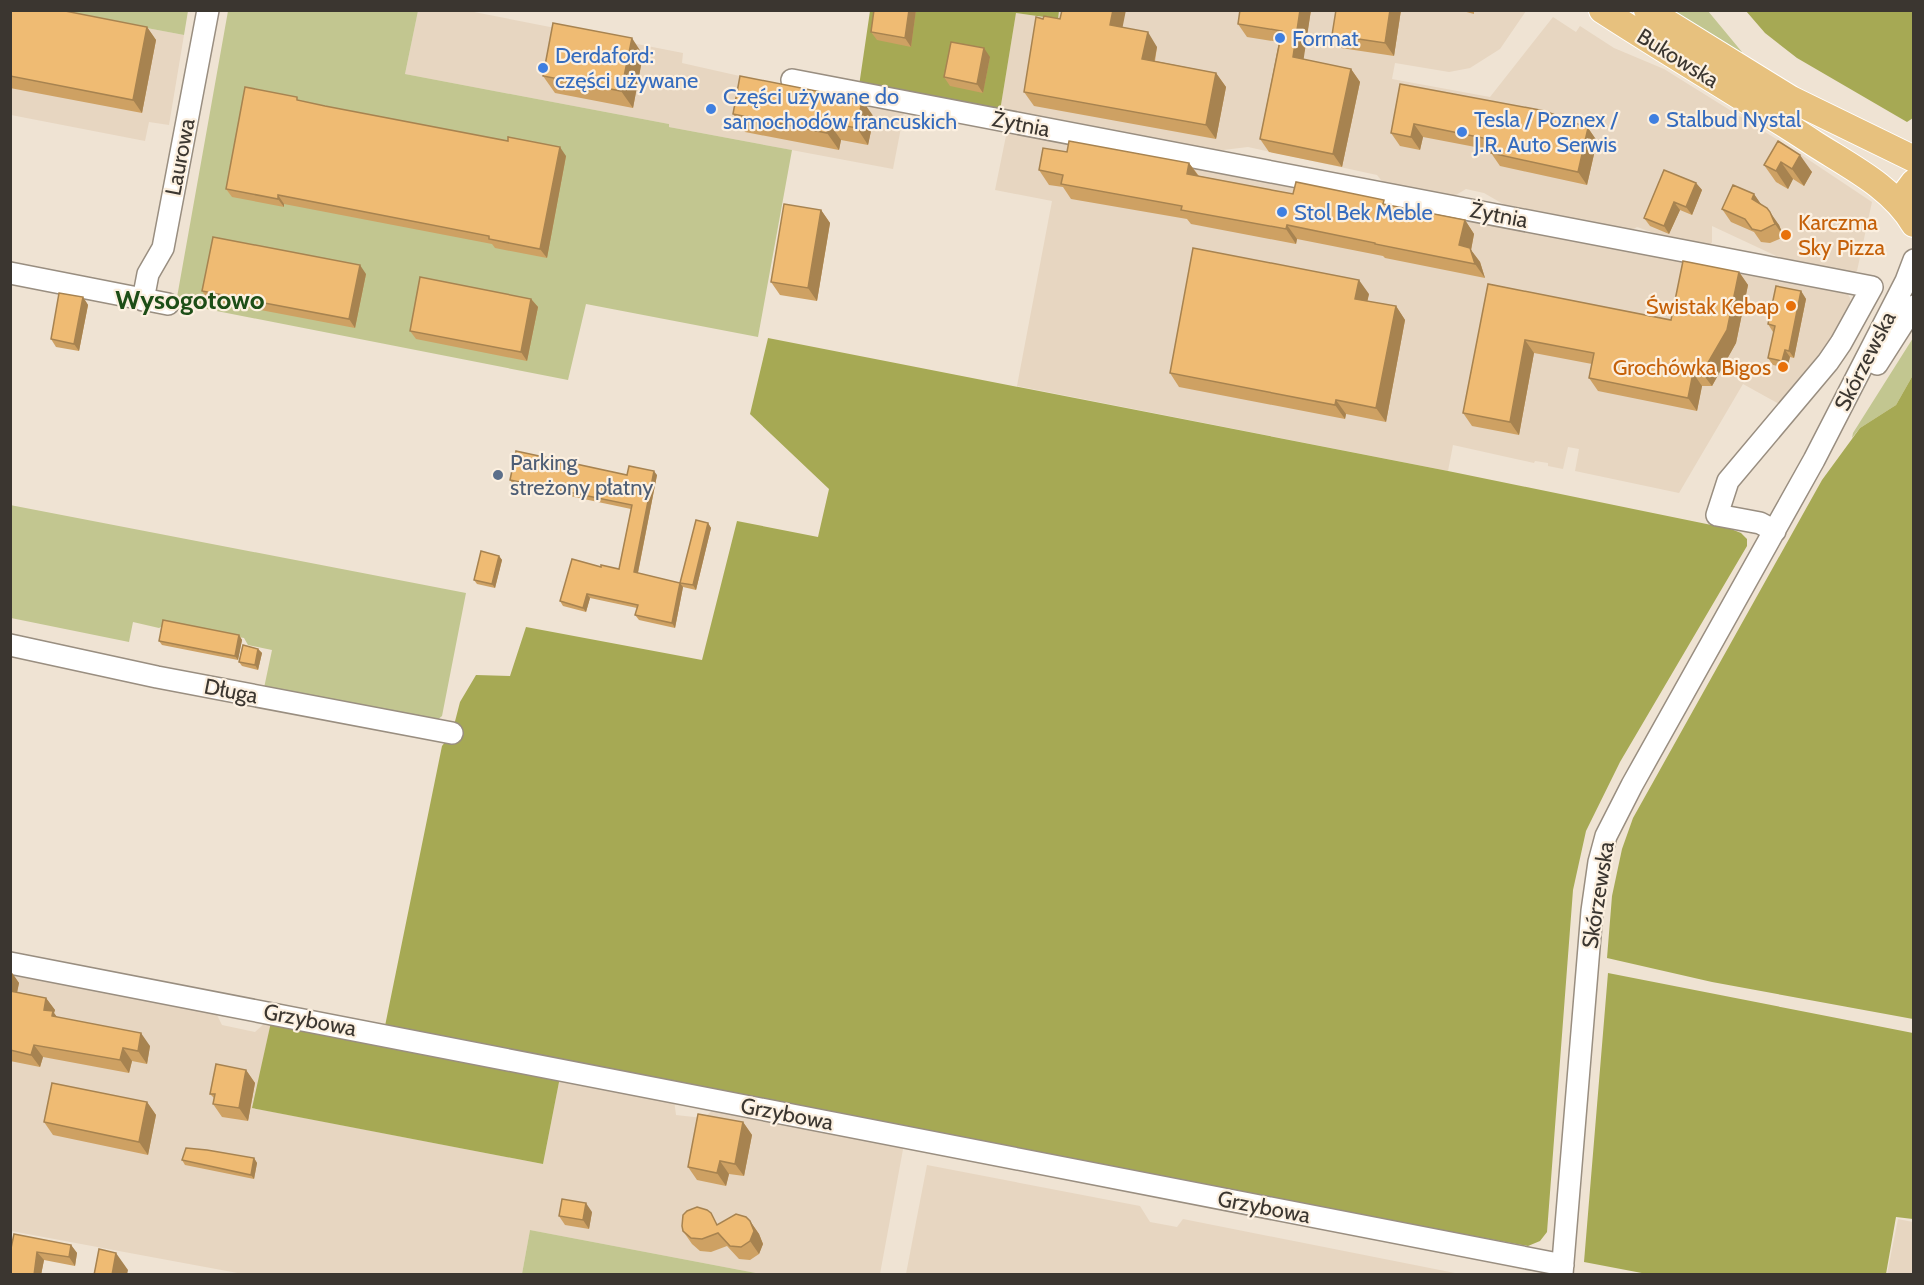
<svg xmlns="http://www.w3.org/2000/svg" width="1924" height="1285" viewBox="0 0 1924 1285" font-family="Cabin,sans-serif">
<rect width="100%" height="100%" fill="#efe3d3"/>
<path fill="#e7d6c1" d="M1059,10L1526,11L1500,49L1470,68L1449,72L1395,63L1392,79L1490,97L1553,17L1576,32L1580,26L1614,48L1664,69L1791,148L1872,202L1857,271L1851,274L1837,269L1815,267L1802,268L1712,226V242L1709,249L1693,247L1637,227L1627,233L1510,208L1484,193L1466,189L1451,198L1385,185L1377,175L1248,147L1215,151L1000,111L1016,13L1057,19Z
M10,11H56L184,35L169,125L149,122L145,141L11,115Z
M418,11H469L683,53L682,63L753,79L876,102L880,108L892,110L898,106L905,107L893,169L669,127V124L405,74Z
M1008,126L1846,291L1850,298L1851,305L1827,350L1781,405L1743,384L1679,493L1575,471L1579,449L1568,447L1563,469L1548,466V463L1535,461L1534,463L1453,445L1448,471L1017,386L1052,201L995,190Z
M10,971L215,1011L222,1025L255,1032L266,1022H271L253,1108L543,1164L560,1077L674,1100L676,1115L703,1118L716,1108L904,1144L880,1274H761L530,1230L522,1274H243L11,1231Z
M927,1165L1140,1206L1150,1222L1177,1227L1183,1219L1460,1274H906Z
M1898,1219L1913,1222V1274H1887Z"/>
<path fill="#c2c690" d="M56,11H188L184,35Z
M228,11H418L405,74L669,124V127L792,150L758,337L586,304L568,380L176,303Z
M1667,11H1708L1742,52L1739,55Z
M1913,338V375L1896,405L1860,428L1852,438L1853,433Z
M10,505L466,593L442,716L436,721L264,688L272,650L248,645L244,638L168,623L159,628L133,622L129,642L11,618Z
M530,1230L761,1274H522Z"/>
<path fill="#a6a954" d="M870,11H1059L1058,19L1016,13L1000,111L974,104L970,105L859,86Z
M1746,11H1913V118L1907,122L1797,58L1765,33Z
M768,338L1448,471L1731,529L1741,533L1747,539V546L1620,762L1586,831L1573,890L1547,1232L1540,1241L1528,1246L1085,1164L385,1026L442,746L452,733L460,702L476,675L510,676L526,627L702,660L737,521L818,537L829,489L750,414Z
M1913,375V1019L1712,982L1607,958L1612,896L1622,849L1633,818L1822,480L1860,428L1896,405Z
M1608,973L1913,1033V1219L1896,1217L1886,1274H1647L1584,1262Z
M271,1022L560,1077L543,1164L252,1108Z"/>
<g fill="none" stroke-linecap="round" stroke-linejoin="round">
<g stroke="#998e80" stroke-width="24">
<path id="minor" d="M792,80L1872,287L1841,343L1828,362L1728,481L1717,515L1760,523L1775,531
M10,273L168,304
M143,300L148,274L163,248L208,10
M1877,364L1914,306
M10,645L157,677L452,733
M10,963L1563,1265
M1562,1274L1592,911L1599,862L1606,836L1632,785L1814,460L1906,281L1914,260"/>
</g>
<g stroke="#fff" stroke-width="28">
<path id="major" d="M1602,10C1673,56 1745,98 1815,144C1851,167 1892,187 1914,224
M1647,10L1791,99L1914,159
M1903,206L1905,194L1914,182"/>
</g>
<use href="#minor" stroke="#fff" stroke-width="21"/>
<use href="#major" stroke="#e7c17e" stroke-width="26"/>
</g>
<path fill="#cea163" d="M10,10L147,27L156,40L142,113L10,88Z
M916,10L911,47L877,40L871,32Z
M1311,10L1303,59L1351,69L1360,82L1342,167L1269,152L1260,139L1279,42L1247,37L1238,24Z
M1336,10H1401L1394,56L1341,48L1332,35Z
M1459,10H1474V14Z
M1043,19H1060L1123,28L1157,47L1155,61L1216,73L1226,87L1216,139L1034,106L1024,92Z
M643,55L633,108L555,93L543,76Z
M990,57L983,93L950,86L944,77Z
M1400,84L1588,128L1597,141L1587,185L1500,166L1491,153V150L1423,137L1420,150L1400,146L1391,133Z
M300,101L566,156L547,258L495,248L492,244L284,204V207L232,197L226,189Z
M733,114L874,117L868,145L841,140L839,150L745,132Z
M1778,141L1812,172L1804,186L1793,179L1788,189L1776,182L1764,165Z
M1067,152L1189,163L1199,176L1293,194L1387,205L1465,220L1474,234L1471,250L1480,262L1485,278L1385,258L1383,256L1297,239L1296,244L1191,224L1187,219L1071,199L1063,187L1049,185L1039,170Z
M1696,183L1702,190L1692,215L1680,210L1669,234L1650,226L1644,218Z
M1754,194L1761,205L1779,225L1784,237L1770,243L1761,242L1754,232L1731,222L1722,209Z
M821,210L830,223L817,301L780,295L771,282Z
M1739,272L1748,285L1736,343L1712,386H1702L1697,411L1598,391L1589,378L1592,364L1534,353L1519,435L1472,426L1463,413L1488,284L1671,320Z
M366,274L355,328L208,300L202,291Z
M1801,291L1806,299L1794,358L1790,357L1787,368L1773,365L1768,358L1774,332H1773L1768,324Z
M1369,294L1367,301L1396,306L1405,320L1386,422L1346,414L1345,419L1179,387L1170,373Z
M83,297L88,305L79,351L56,347L51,339Z
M531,299L538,307L527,361L416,339L410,331Z
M627,475H657L638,573L680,583L708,523L711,528L696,590L683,587L675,628L639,620L635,615L637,608L590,598L586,612L563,606L560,601L601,567L619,569L631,509L513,484L510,480Z
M499,556L502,560L495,588L477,584L474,580Z
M239,635L242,640L238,660L162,645L159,641Z
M258,649L262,653L258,670L242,666L239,662Z
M10,970L19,983L17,992L46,998L55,1010L54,1013L57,1017L150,1046L147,1064L132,1061L129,1073L43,1057L40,1067L10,1061Z
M246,1070L255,1083L248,1121L222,1117L213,1104L214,1098L210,1094Z
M147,1102L156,1115L148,1155L53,1135L44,1122Z
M743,1122L752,1135L744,1176L729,1174L726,1186L697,1180L688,1167Z
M254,1158L257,1163L254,1179L185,1165L182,1160Z
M592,1212L589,1229L565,1225L559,1216Z
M750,1221L759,1234L763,1244L759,1254L750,1260L739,1259L727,1246L711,1252L700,1251L692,1244L683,1231L718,1224Z
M71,1245L77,1253L75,1266L44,1260L41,1275H10V1253Z"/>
<path fill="#a78350" d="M909,10H916L911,47L905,38Z
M1113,10H1126L1120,40L1110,25Z
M1300,10H1311L1302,70L1293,57Z
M1390,10H1401L1394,56L1385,43Z
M147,27L156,40L142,113L133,100Z
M1148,32L1157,47L1152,73L1142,59Z
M632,38L643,55L633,108L621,91Z
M984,48L990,57L983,93L977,84Z
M1351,69L1360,82L1342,167L1333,154Z
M1216,73L1226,87L1216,139L1206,125Z
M862,100L874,117L868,145L857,128Z
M829,123L841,140L839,150L827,133Z
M1414,124L1423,137L1420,150L1411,137Z
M1588,128L1597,141L1587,185L1578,172Z
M560,147L566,156L547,258L540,249Z
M1800,155L1812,172L1804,186L1792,169Z
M1781,162L1793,179L1788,189L1776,171Z
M1189,163L1199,177L1187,174Z
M1696,183L1702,190L1692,215L1686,207Z
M1754,194L1763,207L1752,199Z
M278,195L284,204V207L278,199Z
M1674,202L1680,210L1669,234L1664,226Z
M821,210L830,223L817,301L808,288Z
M1770,212L1779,225L1784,237L1775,224Z
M1465,220L1474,234L1471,250L1480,262L1485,278L1475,264L1459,245Z
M1287,225L1297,239L1296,244L1286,229Z
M360,265L366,274L355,328L349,319Z
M1739,272L1748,285L1736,343L1712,386L1702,373Z
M1359,280L1369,294L1365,312L1355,299Z
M1801,291L1806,299L1794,358L1789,351Z
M83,297L88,305L79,351L74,344Z
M531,299L538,307L527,361L521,352Z
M1396,306L1405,320L1386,422L1376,408Z
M1525,340L1534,353L1519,435L1510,422Z
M1785,350L1790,357L1787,368L1782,361Z
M1693,373L1702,386L1697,411L1688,398Z
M1336,400L1346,414L1345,419L1335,405Z
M654,471L657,475L637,577L634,572Z
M708,523L711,528L696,590L693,585Z
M499,556L502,560L495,588L492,584Z
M680,583L683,587L675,628L672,623Z
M587,594L590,598L586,612L583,608Z
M239,635L242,640L238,660L235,656Z
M258,649L262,653L258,670L255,665Z
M10,970L19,983L15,1003L10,996Z
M46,998L55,1010L54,1013L62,1024L44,1010Z
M141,1033L150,1046L147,1064L138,1051Z
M34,1045L43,1057L40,1067L31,1055Z
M123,1048L132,1061L129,1073L120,1060Z
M246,1070L255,1083L248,1121L239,1108Z
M147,1102L156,1115L148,1155L139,1142Z
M743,1122L752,1135L744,1176L735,1164Z
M254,1158L257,1163L254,1179L251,1175Z
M720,1161L729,1174L726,1186L717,1173Z
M586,1203L592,1212L589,1229L583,1220Z
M750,1221L759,1234L763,1244L759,1254L750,1241Z
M71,1245L77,1253L75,1266L69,1257Z
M37,1252L44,1260L41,1275H34Z
M116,1253L128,1270L127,1275H112Z"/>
<path fill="#efbb73" stroke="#a78350" stroke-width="1.5" d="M10,10H60L147,27L133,100L10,76Z
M874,10H909L905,38L871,32Z
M1062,10H1113L1110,25L1148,32L1142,59L1216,73L1206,125L1024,92L1036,17L1043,19L1044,16L1060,19Z
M1240,10H1300L1293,57L1351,69L1333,154L1260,139L1282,31L1238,24Z
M1336,10H1390L1385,43L1332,35Z
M553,23L632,38L621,91L543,76Z
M951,42L984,48L977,84L944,77Z
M740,76L862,100L857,128L829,123L827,133L733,114Z
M1400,84L1545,111L1588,128L1578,172L1491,153L1493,140L1414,124L1411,137L1391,133Z
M245,87L297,97V100L325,106L508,141V137L560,147L540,249L489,239V236L278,195V199L226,189Z
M1069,141L1189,163L1187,174L1293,194L1296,182L1384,200L1383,204L1465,220L1459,245L1470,248L1475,264L1375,244V243L1287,225L1286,229L1181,210L1182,206L1061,184L1063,175L1039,170L1043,148L1067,152Z
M1778,141L1800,155L1792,169L1781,162L1776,171L1764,165Z
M1664,170L1696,183L1686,207L1674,202L1664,226L1644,218Z
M1733,185L1754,194L1752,199L1767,208L1770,212L1775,224L1761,231L1752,229L1745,219L1722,209Z
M784,204L821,210L808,288L771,282Z
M213,237L360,265L349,319L202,291Z
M1193,248L1359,280L1355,299L1396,306L1376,408L1336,400L1335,405L1170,373Z
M1683,261L1739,272L1727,330L1702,373H1693L1688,398L1589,378L1594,353L1525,340L1510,422L1463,413L1488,284L1671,320Z
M420,277L531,299L521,352L410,331Z
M1776,286L1801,291L1789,351L1785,350L1782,361L1768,358L1775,326L1768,324Z
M59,293L83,297L74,344L51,339Z
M516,451L627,475L629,466L654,471L634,572L680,583L672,623L635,615L638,605L587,594L583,608L560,601L572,559L601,567V565L619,569L632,505L510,480Z
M696,520L708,523L693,585L680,583Z
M481,551L499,556L492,584L474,580Z
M163,620L239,635L235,656L159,641Z
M243,645L258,649L255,665L239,662Z
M10,991L46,998L44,1010L53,1011L52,1016L141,1033L138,1051L123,1048L120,1060L34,1045L31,1055L10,1050Z
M216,1064L246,1070L239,1108L213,1104L215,1094H210Z
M52,1083L147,1102L139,1142L44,1122Z
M698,1114L743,1122L735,1164L720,1161L717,1173L688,1167Z
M186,1148L207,1150L254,1158L251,1175L182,1160Z
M562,1199L586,1203L583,1220L559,1216Z
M697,1207L707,1210L711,1213L717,1225L736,1214L746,1217L750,1221L754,1231L750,1241L741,1247L730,1246L718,1233L702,1239L691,1238L683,1231L682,1226L683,1215L687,1211Z
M14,1234L71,1245L69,1257L37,1252L34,1275H10V1253Z
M99,1249L116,1253L112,1275H94Z"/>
<g fill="#3f7fe0" stroke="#fcf0e0" stroke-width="2">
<circle cx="1280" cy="38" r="6"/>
<circle cx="543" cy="68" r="6"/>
<circle cx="711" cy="109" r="6"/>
<circle cx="1654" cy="119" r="6"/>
<circle cx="1462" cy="132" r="6"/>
<circle cx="1282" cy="212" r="6"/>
</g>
<g fill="#e8710a" stroke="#fcf0e0" stroke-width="2">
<circle cx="1786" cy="235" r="6"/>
<circle cx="1791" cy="306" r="6"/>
<circle cx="1783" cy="367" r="6"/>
</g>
<circle fill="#5c6f8a" stroke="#fcf0e0" stroke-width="2" cx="498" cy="475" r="6"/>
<g text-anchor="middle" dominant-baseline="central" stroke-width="4.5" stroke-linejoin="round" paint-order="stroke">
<g font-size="22" fill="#366cbe" stroke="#fcf0e0" text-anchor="start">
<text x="1292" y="38">Format</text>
<text x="555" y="55">Derdaford:<tspan x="555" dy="25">części używane</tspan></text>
<text x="723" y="96">Części używane do<tspan x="723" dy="25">samochodów francuskich</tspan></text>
<text x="1474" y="119">Tesla / Poznex /<tspan x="1474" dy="25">J.R. Auto Serwis</tspan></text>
<text x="1666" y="119">Stalbud Nystal</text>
<text x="1294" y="212">Stol Bek Meble</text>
</g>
<g font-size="22" fill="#3b3630" stroke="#fcf0e0">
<text transform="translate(1678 58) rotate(32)">Bukowska</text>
<text transform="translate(1021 124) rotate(11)">Żytnia</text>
<text transform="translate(180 157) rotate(-79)">Laurowa</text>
<text transform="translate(1499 215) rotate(11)">Żytnia</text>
<text transform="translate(1865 361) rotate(-63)">Skórzewska</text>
<text transform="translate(231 691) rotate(11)">Długa</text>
<text transform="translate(1598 895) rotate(-81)">Skórzewska</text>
<text transform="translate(310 1020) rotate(11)">Grzybowa</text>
<text transform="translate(787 1114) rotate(11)">Grzybowa</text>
<text transform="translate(1264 1207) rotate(11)">Grzybowa</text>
</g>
<g font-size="22" fill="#c56008" stroke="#fcf0e0" text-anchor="end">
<text x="1798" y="222" text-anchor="start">Karczma<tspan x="1798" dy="25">Sky Pizza</tspan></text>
<text x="1779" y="306">Świstak Kebap</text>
<text x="1771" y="367">Grochówka Bigos</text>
</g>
<g font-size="22" fill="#4e5e75" stroke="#fcf0e0" text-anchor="start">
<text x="510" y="462">Parking<tspan x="510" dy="25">streżony płatny</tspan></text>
</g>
<g font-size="26" font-weight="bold" fill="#1d4e17" stroke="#fcf0e0">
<text x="190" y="300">Wysogotowo</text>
</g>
</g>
<rect width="1924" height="1285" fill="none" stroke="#3b3630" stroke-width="24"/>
</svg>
